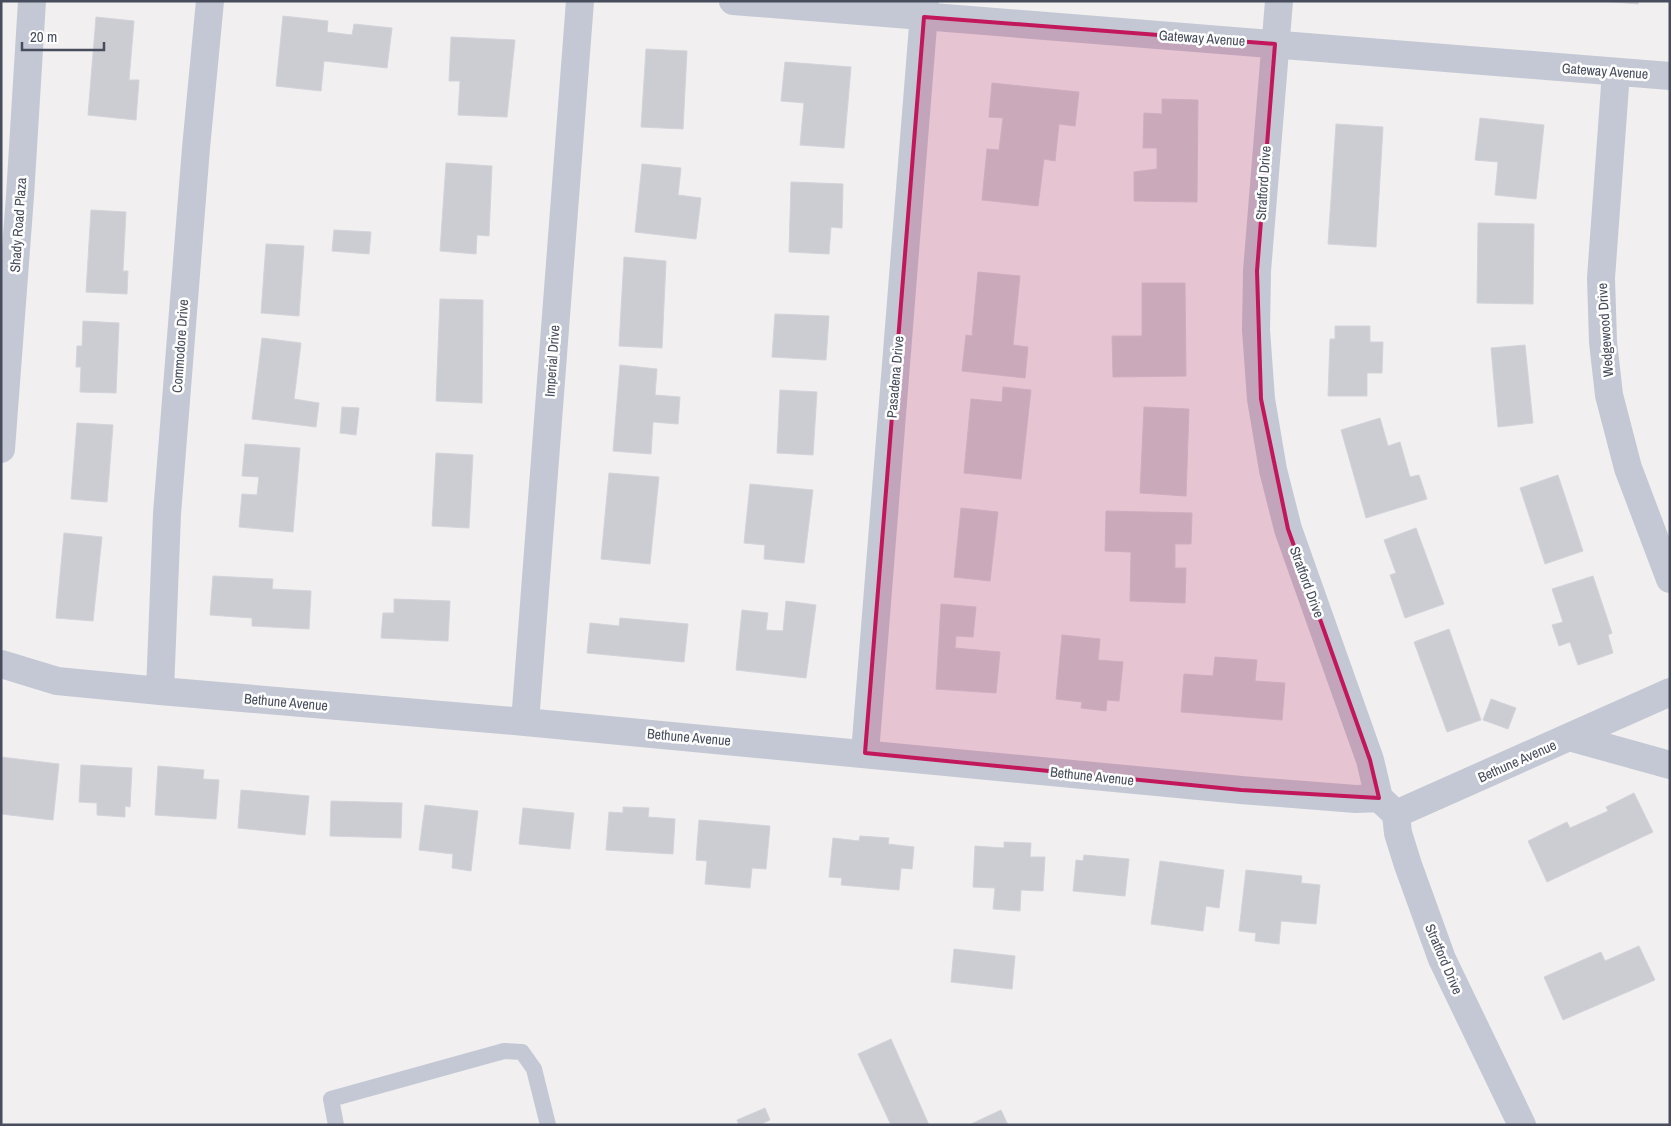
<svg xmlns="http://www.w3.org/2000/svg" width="1671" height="1126" viewBox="0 0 1671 1126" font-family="'Archivo Narrow',sans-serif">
<rect width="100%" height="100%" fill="#f1efef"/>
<path fill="#cccdd3" stroke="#d3d3da" d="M1602,1H1639L1638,4Z
M283,16L328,21L327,32L352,35L354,24L392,28L387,68L324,61L321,91L276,86Z
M96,17L134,21L129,80H139L136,120L88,115Z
M451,37L515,40L507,117L458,115L460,81H449Z
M646,49L687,51L683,129L641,127Z
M785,62L851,67L844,148L800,145L804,103L781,101Z
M992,83L1079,92L1075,126L1059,124L1055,161L1044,159L1038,206L982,200L987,149L999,150L1003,118L989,117Z
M1162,99L1198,100L1197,202L1134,201V172L1157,169V148H1143L1144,113L1162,114Z
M1480,118L1544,125L1536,199L1495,195L1498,162L1475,160Z
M1336,124L1383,127L1376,247L1328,244Z
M446,163L492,166L489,236L477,235L476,254L440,251Z
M642,164L681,168L678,195L701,198L696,239L635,232Z
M791,182L843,184L842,228L831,227L829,254L789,252Z
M91,210L126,212L123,271H128L127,294L86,292Z
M1478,223L1534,224L1533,304L1477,303Z
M334,230L371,232L369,254L332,251Z
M266,244L304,246L299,316L261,313Z
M624,257L666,261L662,348L619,346Z
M978,272L1020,276L1013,345L1028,347L1025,378L962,371L966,335L972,336Z
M1142,283H1185L1186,376L1113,377L1112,336H1142Z
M440,299L483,300L482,403L436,401Z
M775,314L829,316L826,360L772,357Z
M83,321L119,323L116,393L80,392L81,367H76L77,346H82Z
M1335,326H1370V342H1383L1382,373H1367V396H1328L1330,339H1335Z
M262,338L301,343L294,399L319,403L316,427L252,419Z
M1525,345L1533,423L1498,427L1491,348Z
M620,365L657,369L655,395L680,397L678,424L653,422L651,454L613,451Z
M1003,387L1031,390L1021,479L964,473L971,399L1002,402Z
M780,390L817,392L813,455L777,453Z
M342,407L359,408L356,435L340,433Z
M1144,407L1189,409L1186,496L1140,493Z
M1380,418L1388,446L1400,442L1410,477L1419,475L1427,499L1366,518L1341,430Z
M77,423L113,425L107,502L71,499Z
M245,444L300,448L293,532L239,527L242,494L257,495L259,477L242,476Z
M436,453L473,455L469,528L432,526Z
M609,473L659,477L650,564L601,559Z
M1558,475L1583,551L1545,564L1520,488Z
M750,484L813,490L804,563L764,559L765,545L744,543Z
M961,508L998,512L990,581L954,577Z
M1106,511L1192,513L1191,544H1175V568H1186L1185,603L1130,601L1131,552L1105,551Z
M1416,528L1444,604L1405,618L1390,575L1396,573L1384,540Z
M64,533L102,537L93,621L56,618Z
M213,576L273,579L272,589L311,591L309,629L252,626V618L210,615Z
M1593,576L1612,633L1608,635L1613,653L1578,665L1570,642L1559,646L1552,625L1563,622L1552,589Z
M394,599L450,601L448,641L381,638L383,613H394Z
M786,601L816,605L806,678L736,670L742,610L768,613L766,630L783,631Z
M941,604L976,607L973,637L956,636L955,648L1000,652L996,693L936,689Z
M620,618L688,624L684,662L587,653L590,623L619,626Z
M1449,629L1481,720L1447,732L1414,642Z
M1062,635L1100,639L1098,660L1123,662L1119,701L1107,700L1106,711L1081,708L1082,702L1056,699Z
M1215,657L1257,660L1255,681L1285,683L1282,720L1181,712L1184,674L1213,676Z
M1491,699L1516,708L1508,729L1483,720Z
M1,757L59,764L53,820L1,814Z
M81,765L132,768L130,807L125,806V817L97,815V803L79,802Z
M158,766L204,770L203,779L219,780L216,819L155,815Z
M241,790L309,796L305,835L238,828Z
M1634,793L1653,832L1547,882L1528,841L1567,822L1570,828L1608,811L1606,807Z
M331,801L402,803L401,838L330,836Z
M425,805L478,811L471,871L452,868L453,854L419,850Z
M623,807L649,808L648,817L675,819L673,854L606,850L609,812L623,813Z
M523,808L574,813L570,849L519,844Z
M699,820L770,826L766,869L752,868L750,888L705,884L707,861L696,860Z
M860,836L889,838L888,844L914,847L912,869L901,868L899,890L841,885L842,878L829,877L833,838L859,841Z
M1004,842L1031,843L1030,857H1045L1043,891L1021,890L1020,911L993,909L995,888L973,887L975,846L1004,848Z
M1084,855L1129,859L1125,896L1073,891L1076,860L1083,861Z
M1160,861L1224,870L1219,908L1206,906L1203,931L1151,924Z
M1246,870L1302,876L1301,883L1320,885L1316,924L1281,921L1279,944L1255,941L1256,933L1239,931Z
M1639,946L1655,980L1563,1020L1544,977L1601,952L1605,961Z
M954,949L1015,956L1012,989L951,982Z
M891,1039L929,1125H903V1124L891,1125L858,1054Z
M765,1108L770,1120L759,1125H739L737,1120Z
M1001,1110L1008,1125H969Z"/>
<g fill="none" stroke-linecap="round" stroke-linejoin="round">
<path stroke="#c3c8d4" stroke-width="16" d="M336,1125L331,1099L504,1051L522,1052L534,1069L548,1125"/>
<path stroke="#c3c8d4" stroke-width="28" d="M733,1L1670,76
M1279,1L1257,271L1256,330L1261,399L1273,470L1288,529L1370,760L1379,798L1396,814L1398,833L1408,865L1442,959L1522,1125
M1616,72L1601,278L1603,342L1609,395L1628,468L1670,579
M1,449L20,196L32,1
M1,664L57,681L160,691L525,722L1241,790L1356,799L1379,798
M160,691L167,514L196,148L210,1
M525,722L580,1
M1569,737L1670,692
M865,753L925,1
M1396,814L1569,737L1670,765"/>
</g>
<path fill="#c2185b" fill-opacity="0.2" stroke="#c2185b" stroke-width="4" stroke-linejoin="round" d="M924,17L1275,44L1257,271L1261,399L1288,529L1370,760L1379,798L1241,790L865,753Z"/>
<g text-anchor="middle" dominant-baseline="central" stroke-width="5" stroke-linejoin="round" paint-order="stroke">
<g font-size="14" fill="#474d5c" stroke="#fff">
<text transform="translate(1202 38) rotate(4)">Gateway Avenue</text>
<text transform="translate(1605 71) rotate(4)">Gateway Avenue</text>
<text transform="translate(1263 183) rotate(-86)">Stratford Drive</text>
<text transform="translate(18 225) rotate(-86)">Shady Road Plaza</text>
<text transform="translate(1605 330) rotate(-94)">Wedgewood Drive</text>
<text transform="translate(180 346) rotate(-86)">Commodore Drive</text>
<text transform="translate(552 361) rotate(-86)">Imperial Drive</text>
<text transform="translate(895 377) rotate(-85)">Pasadena Drive</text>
<text transform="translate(1307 582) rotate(70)">Stratford Drive</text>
<text transform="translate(286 702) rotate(5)">Bethune Avenue</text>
<text transform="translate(689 737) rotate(5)">Bethune Avenue</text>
<text transform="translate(1517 761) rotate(-24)">Bethune Avenue</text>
<text transform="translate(1092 776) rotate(6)">Bethune Avenue</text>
<text transform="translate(1444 959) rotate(67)">Stratford Drive</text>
</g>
</g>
<rect width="1671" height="1126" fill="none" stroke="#474d5c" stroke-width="5"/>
<path d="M22 42v8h82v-8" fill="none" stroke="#474d5c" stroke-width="2.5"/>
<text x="30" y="42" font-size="15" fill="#474d5c" stroke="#ffffff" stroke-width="4" paint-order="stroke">20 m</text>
</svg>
